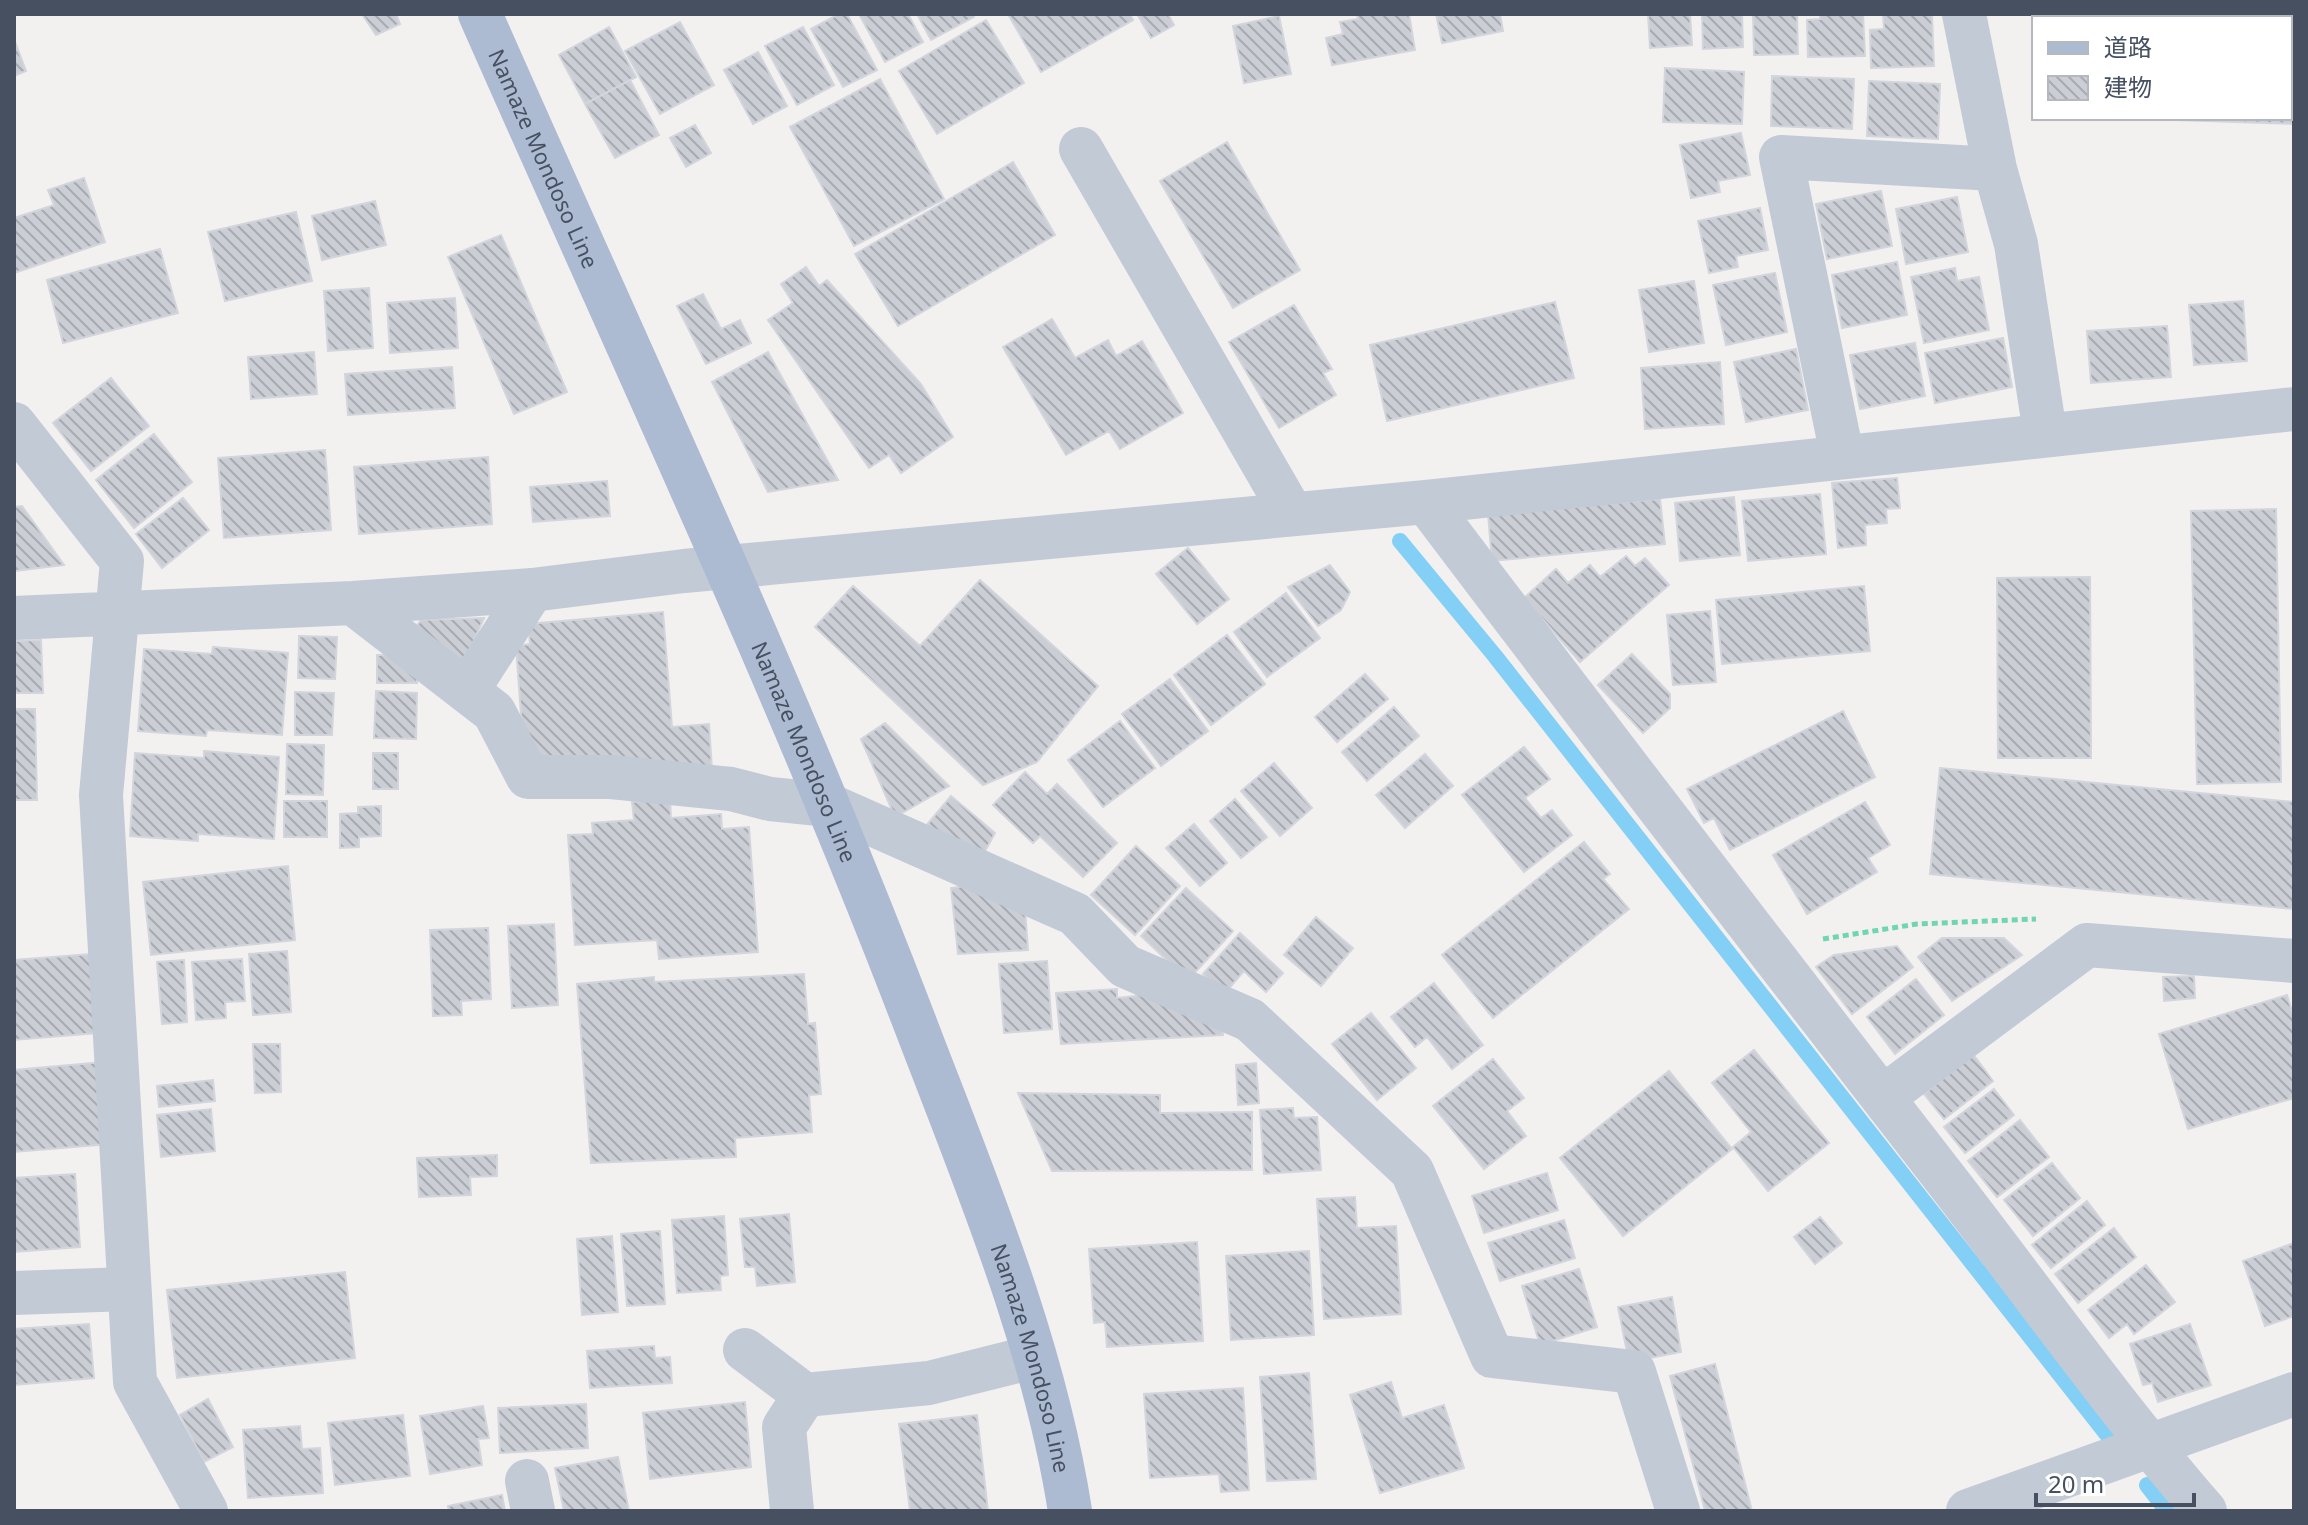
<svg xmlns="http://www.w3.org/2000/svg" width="2308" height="1525" viewBox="0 0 2308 1525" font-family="'Noto Sans','Noto Sans JP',sans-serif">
<defs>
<pattern id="building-back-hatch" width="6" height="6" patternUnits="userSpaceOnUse" patternTransform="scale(2)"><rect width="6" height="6" fill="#ccced6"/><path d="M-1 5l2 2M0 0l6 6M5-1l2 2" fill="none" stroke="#a7aab1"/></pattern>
</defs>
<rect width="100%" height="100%" fill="#f3f0f0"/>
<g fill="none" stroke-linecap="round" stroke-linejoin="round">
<path stroke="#83cff5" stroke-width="16" d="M1400,541L1495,656L2109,1437
M2147,1485L2167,1511"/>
</g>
<path fill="url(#building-back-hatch)" stroke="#d3d5dc" stroke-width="2" d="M362,14H396L400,24L376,35Z
M839,14H847L877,70L843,87L811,29Z
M859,14H908L923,42L885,62Z
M917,14H972L974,17L931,40Z
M1008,14H1130L1133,20L1041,72Z
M1137,14H1168L1174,25L1151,38Z
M1357,14H1409L1415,50L1332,65L1326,38L1343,34L1340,22L1358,19Z
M1436,14H1500L1503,31L1442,43Z
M1648,14H1690L1692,45L1650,48Z
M1702,14H1742L1743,47L1703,49Z
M1753,14H1797L1798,54L1754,55Z
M1820,14H1863L1865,56L1808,57L1807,20L1820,19Z
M1883,14H1932L1934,66L1871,68L1870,30L1884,29Z
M2050,14H2163V18H2050Z
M2229,14H2294V124L2114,118H2290V18H2229Z
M1279,16L1291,74L1244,83L1233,26Z
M986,20L1024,83L937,134L899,71Z
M680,22L714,85L660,114L625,51Z
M609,27L636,77L585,104L559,55Z
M803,27L834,85L797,105L765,46Z
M14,39L26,71L14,76Z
M758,52L787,106L753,124L724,70Z
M1665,68L1744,72L1742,124L1663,122Z
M1772,76L1854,79L1852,129L1771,126Z
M880,79L944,199L854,246L790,127Z
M630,80L659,135L615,158L585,104Z
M1869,81L1940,84L1938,139L1867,136Z
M695,125L711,153L686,167L670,138Z
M1741,133L1750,175L1718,181L1720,192L1691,198L1680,145Z
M1227,142L1300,270L1233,308L1160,181Z
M1013,162L1055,235L898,326L855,254Z
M84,178L105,242L14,273V218L54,205L48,190Z
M1881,191L1892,246L1827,259L1816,204Z
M1957,197L1968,252L1906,264L1896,209Z
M375,201L386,245L322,260L312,216Z
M1760,208L1768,250L1736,256L1738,267L1709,273L1698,221Z
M296,212L312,281L225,301L208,232Z
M501,235L567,392L514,414L448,257Z
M160,249L178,313L63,343L47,280Z
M1897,262L1907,315L1842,328L1832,275Z
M806,267L819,286L827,280L921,384L953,437L901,473L889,455L869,468L768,320L793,303L781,284Z
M1955,268L1957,281L1979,277L1989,330L1924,343L1911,277Z
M1775,273L1787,332L1726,345L1713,285Z
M1694,281L1704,343L1649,352L1639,290Z
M369,288L373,348L328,351L324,291Z
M703,294L721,329L740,320L751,343L706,364L677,306Z
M455,298L458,348L390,353L387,303Z
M2243,301L2247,361L2194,365L2189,305Z
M1555,302L1574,378L1387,421L1370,345Z
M1294,305L1332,369L1323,373L1336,395L1279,428L1229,342Z
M1052,319L1075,358L1108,340L1116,356L1142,341L1183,413L1120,449L1109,431L1066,455L1003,347Z
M2167,326L2171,377L2091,383L2087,331Z
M2003,338L2012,387L1935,403L1925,353Z
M1915,343L1925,396L1860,409L1850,355Z
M1796,349L1808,410L1746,422L1734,362Z
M314,352L317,394L251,399L248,357Z
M768,352L838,480L768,492L712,382Z
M1720,362L1724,424L1645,429L1641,368Z
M452,367L455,408L348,415L345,374Z
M111,378L149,426L91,471L53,423Z
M154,434L192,482L134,528L96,480Z
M325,450L331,530L224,538L218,458Z
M488,457L492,524L359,534L354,467Z
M1897,478L1900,508L1886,509L1887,523L1865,525L1866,545L1838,548L1832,483Z
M607,481L610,516L533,522L530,487Z
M1820,494L1826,554L1748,561L1742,501Z
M1734,497L1740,555L1680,561L1675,503Z
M183,498L209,530L162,568L136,534Z
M1660,499L1665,544L1492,561L1488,514Z
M22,506L64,565L14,571V507Z
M2276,509L2281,782L2197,784L2191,511Z
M1188,548L1229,599L1197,624L1156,574Z
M1626,556L1635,566L1645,558L1669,585L1580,662L1524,598L1556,569L1568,583L1590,565L1600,577Z
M1330,565L1350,592L1341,610L1318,626L1288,587Z
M2090,577L2091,758H1998L1997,578Z
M980,580L1098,686L1037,762L983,785L815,627L853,586L920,646Z
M1864,586L1870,651L1722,664L1716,600Z
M1286,593L1320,638L1267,677L1234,632Z
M1710,611L1716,682L1673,685L1667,615Z
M663,612L672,727L709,724L712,769L534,755L523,742L516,646L530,644L528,624Z
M484,618L463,665L413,631L421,620Z
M1227,635L1265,684L1211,725L1174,675Z
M299,636L337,637L335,679L298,678Z
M41,640L43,693H14V641Z
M213,647L288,653L282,735L207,730L206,736L138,731L144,649L212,654Z
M1632,654L1670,694V708L1643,733L1598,685Z
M377,655H418L417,683H377Z
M1365,674L1388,699L1337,742L1315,717Z
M1170,679L1208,731L1161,766L1122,714Z
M376,691L417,693L416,739L374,738Z
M295,692L334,693L332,735H295Z
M1394,707L1419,736L1367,781L1342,752Z
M14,709H35L37,800H14Z
M1843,711L1875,777L1730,850L1714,818L1704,823L1687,789Z
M1120,721L1155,768L1103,807L1068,760Z
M885,723L949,786L895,817L861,739Z
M287,744L324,745L323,795L286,794Z
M1524,747L1550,779L1525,798L1541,818L1552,810L1572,835L1524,872L1462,795Z
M204,751L279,757L274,839L198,834V841L130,836L135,753L204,758Z
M373,753H398V789H373Z
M1425,754L1453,786L1405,828L1376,795Z
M1274,763L1312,808L1280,836L1241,791Z
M1940,768L2294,802V909L1930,874Z
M1025,772L1047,794L1057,784L1117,843L1083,877L1040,836L1033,843L993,805Z
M951,796L995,833L979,862L920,833Z
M670,799L671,818L721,814L722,829L749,827L758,952L659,959L657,940L575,945L568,835L593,834L592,823L634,820L632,802Z
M1235,799L1267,837L1241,858L1210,821Z
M284,801H327V837H284Z
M1865,802L1890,845L1868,858L1877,872L1807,914L1773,855Z
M381,806V836L359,837V847L340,848V814L358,813V807Z
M1194,824L1227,863L1200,886L1166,848Z
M1584,842L1610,874L1603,879L1629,909L1493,1018L1442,955Z
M1136,846L1180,886L1135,935L1091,895Z
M288,866L295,940L151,955L143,882Z
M965,886L1025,909L1028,950L958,954L951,888Z
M1186,888L1233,931L1188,980L1141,936Z
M1316,917L1353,948L1321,986L1284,955Z
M554,924L558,1005L512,1008L508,926Z
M488,928L491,999L461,1001L462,1015L433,1016L430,930Z
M1240,933L1283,973L1266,992L1244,971L1224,994L1203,974Z
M1942,938H2004L2022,955L1952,1001L1918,957Z
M1897,946L1913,967L1852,1014L1816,967L1834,955Z
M287,951L291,1012L253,1015L249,954Z
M91,954L97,1033L14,1040V960Z
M242,959L245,1001L225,1002L226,1018L196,1020L192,962Z
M184,960L187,1022L162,1024L157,962Z
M1047,961L1052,1029L1004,1033L999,964Z
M804,974L808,1024L815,1023L821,1094L809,1095L812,1132L735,1138L736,1157L591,1163L577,984L654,977V982Z
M2194,976L2195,998L2164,1001L2163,977Z
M1916,979L1944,1015L1895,1054L1867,1017Z
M1135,983L1222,1027L1223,1035L1061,1044L1056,993L1117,989V998L1136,996Z
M1434,983L1483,1045L1452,1069L1427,1037L1415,1047L1391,1017Z
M2287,995L2294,1018V1098L2188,1129L2159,1034Z
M1371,1013L1416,1068L1377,1100L1332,1044Z
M253,1044H280L281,1092L255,1093Z
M1754,1050L1829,1143L1768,1191L1733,1147L1751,1132L1712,1083Z
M1973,1054L1993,1081L1944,1119L1924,1094Z
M1493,1059L1524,1098L1507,1111L1526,1136L1484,1169L1433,1106Z
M103,1062L109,1144L14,1152V1070Z
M1256,1063L1259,1103L1238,1105L1236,1065Z
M1669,1071L1732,1149L1623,1236L1560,1158Z
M213,1080L215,1101L159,1107L157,1086Z
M1994,1089L2014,1115L1965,1153L1944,1127Z
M1018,1093L1160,1095V1113L1252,1112V1170L1052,1171Z
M1293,1108L1294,1118L1317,1117L1321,1170L1264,1174L1260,1110Z
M211,1109L215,1151L161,1157L157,1115Z
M2020,1120L2049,1157L1997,1197L1968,1161Z
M497,1155V1176L470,1177L471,1195L419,1197L417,1158Z
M2052,1163L2080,1198L2033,1236L2004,1200Z
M1547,1173L1558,1210L1484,1233L1472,1196Z
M75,1174L80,1247L14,1252V1178Z
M1355,1197L1357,1228L1396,1226L1401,1314L1324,1319L1317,1199Z
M2087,1201L2105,1225L2051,1268L2032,1245Z
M789,1214L795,1282L757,1286L755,1267H745L740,1219Z
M724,1216L728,1275L720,1276L721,1290L677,1293L672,1220Z
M1820,1217L1842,1243L1815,1264L1794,1237Z
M1564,1220L1575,1258L1500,1281L1488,1243Z
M2114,1228L2136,1257L2078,1303L2055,1274Z
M660,1231L665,1304L627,1306L621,1234Z
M612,1236L618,1312L582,1315L577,1239Z
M1197,1242L1203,1341L1107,1347L1105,1322L1094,1323L1089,1249Z
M2294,1243V1316L2265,1326L2243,1261Z
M1309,1251L1314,1335L1231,1340L1226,1256Z
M2146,1265L2175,1302L2134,1334L2127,1324L2109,1338L2088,1310Z
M1579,1269L1597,1327L1540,1345L1522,1286Z
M345,1272L355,1358L177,1378L167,1290Z
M1672,1297L1681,1352L1629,1362L1618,1307Z
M89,1324L94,1378L14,1385V1329Z
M2190,1324L2211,1385L2158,1402L2152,1383L2143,1385L2130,1344Z
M654,1346L655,1358L670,1357L672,1383L590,1388L587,1351Z
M1715,1364L1752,1511H1705L1670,1376Z
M1309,1373L1316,1479L1267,1481L1260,1377Z
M1391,1382L1402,1418L1444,1405L1464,1468L1380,1493L1350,1395Z
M1243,1388L1249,1490L1221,1492L1219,1474L1150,1478L1144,1394Z
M208,1399L233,1447L204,1462L180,1415Z
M745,1402L751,1467L650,1479L643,1413Z
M586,1404L588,1448L500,1453L498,1408Z
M483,1406L489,1438L478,1439L482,1465L430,1474L420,1416Z
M403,1415L410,1476L335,1485L328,1423Z
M977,1415L988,1511H910L899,1424Z
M300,1426L302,1449L320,1448L323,1493L248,1498L243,1430Z
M618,1457L629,1511H564L555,1468Z
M502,1495L505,1511H449L448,1506Z"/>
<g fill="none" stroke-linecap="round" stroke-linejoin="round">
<path stroke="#6fd6b0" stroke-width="5" stroke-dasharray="6 4" stroke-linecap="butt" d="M1823,939L1917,924L2036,919"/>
<path stroke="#c2cad6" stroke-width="44" d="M1964,14L1995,169L2016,244L2045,433
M1081,149L1292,514
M14,424L122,561L101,795L135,1382L206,1511
M1842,455L1781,157L1995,169
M1426,502C1596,727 1768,950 1941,1173C2029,1286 2111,1403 2205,1511
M353,603L494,712L528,777H611L731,789L770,799L829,805L1075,914L1125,966L1250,1020L1412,1171L1492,1356L1634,1372L1678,1511
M14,618L353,603L532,590L684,571L1426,502L2294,409
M467,691L532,590
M1883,1097L2087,945L2294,961
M14,1293L128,1289
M745,1350L805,1395L929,1383L1033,1357
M527,1481L533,1511
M792,1511L784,1427L805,1395
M1968,1511L2294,1394"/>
<path stroke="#adbbd2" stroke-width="44" id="s1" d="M480,14C628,350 785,683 916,1026C976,1183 1044,1344 1070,1511"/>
</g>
<g text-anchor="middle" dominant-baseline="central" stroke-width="6" stroke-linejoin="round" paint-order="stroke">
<g font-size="22" fill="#465060" stroke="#fff">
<text stroke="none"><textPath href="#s1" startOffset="158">Namaze Mondoso Line</textPath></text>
<text stroke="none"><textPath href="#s1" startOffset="806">Namaze Mondoso Line</textPath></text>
<text stroke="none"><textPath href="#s1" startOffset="1454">Namaze Mondoso Line</textPath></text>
</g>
</g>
<rect width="2308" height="1525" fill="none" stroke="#465060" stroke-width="32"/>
<rect x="2032" y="16" width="260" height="104" fill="#ffffff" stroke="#b5b9bf" stroke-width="2"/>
<rect x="2048" y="42" width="40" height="12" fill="#adbbd2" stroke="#b5b9bf" stroke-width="2"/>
<text x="2104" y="56" font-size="24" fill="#465060">道路</text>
<rect x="2048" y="76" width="40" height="24" fill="url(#building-back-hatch)" stroke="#b5b9bf" stroke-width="2"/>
<text x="2104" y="96" font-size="24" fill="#465060">建物</text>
<path d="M2036 1493v12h158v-12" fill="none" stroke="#465060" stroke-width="4"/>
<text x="2048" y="1493" font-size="24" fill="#465060" stroke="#ffffff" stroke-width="6" paint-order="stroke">20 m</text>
</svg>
